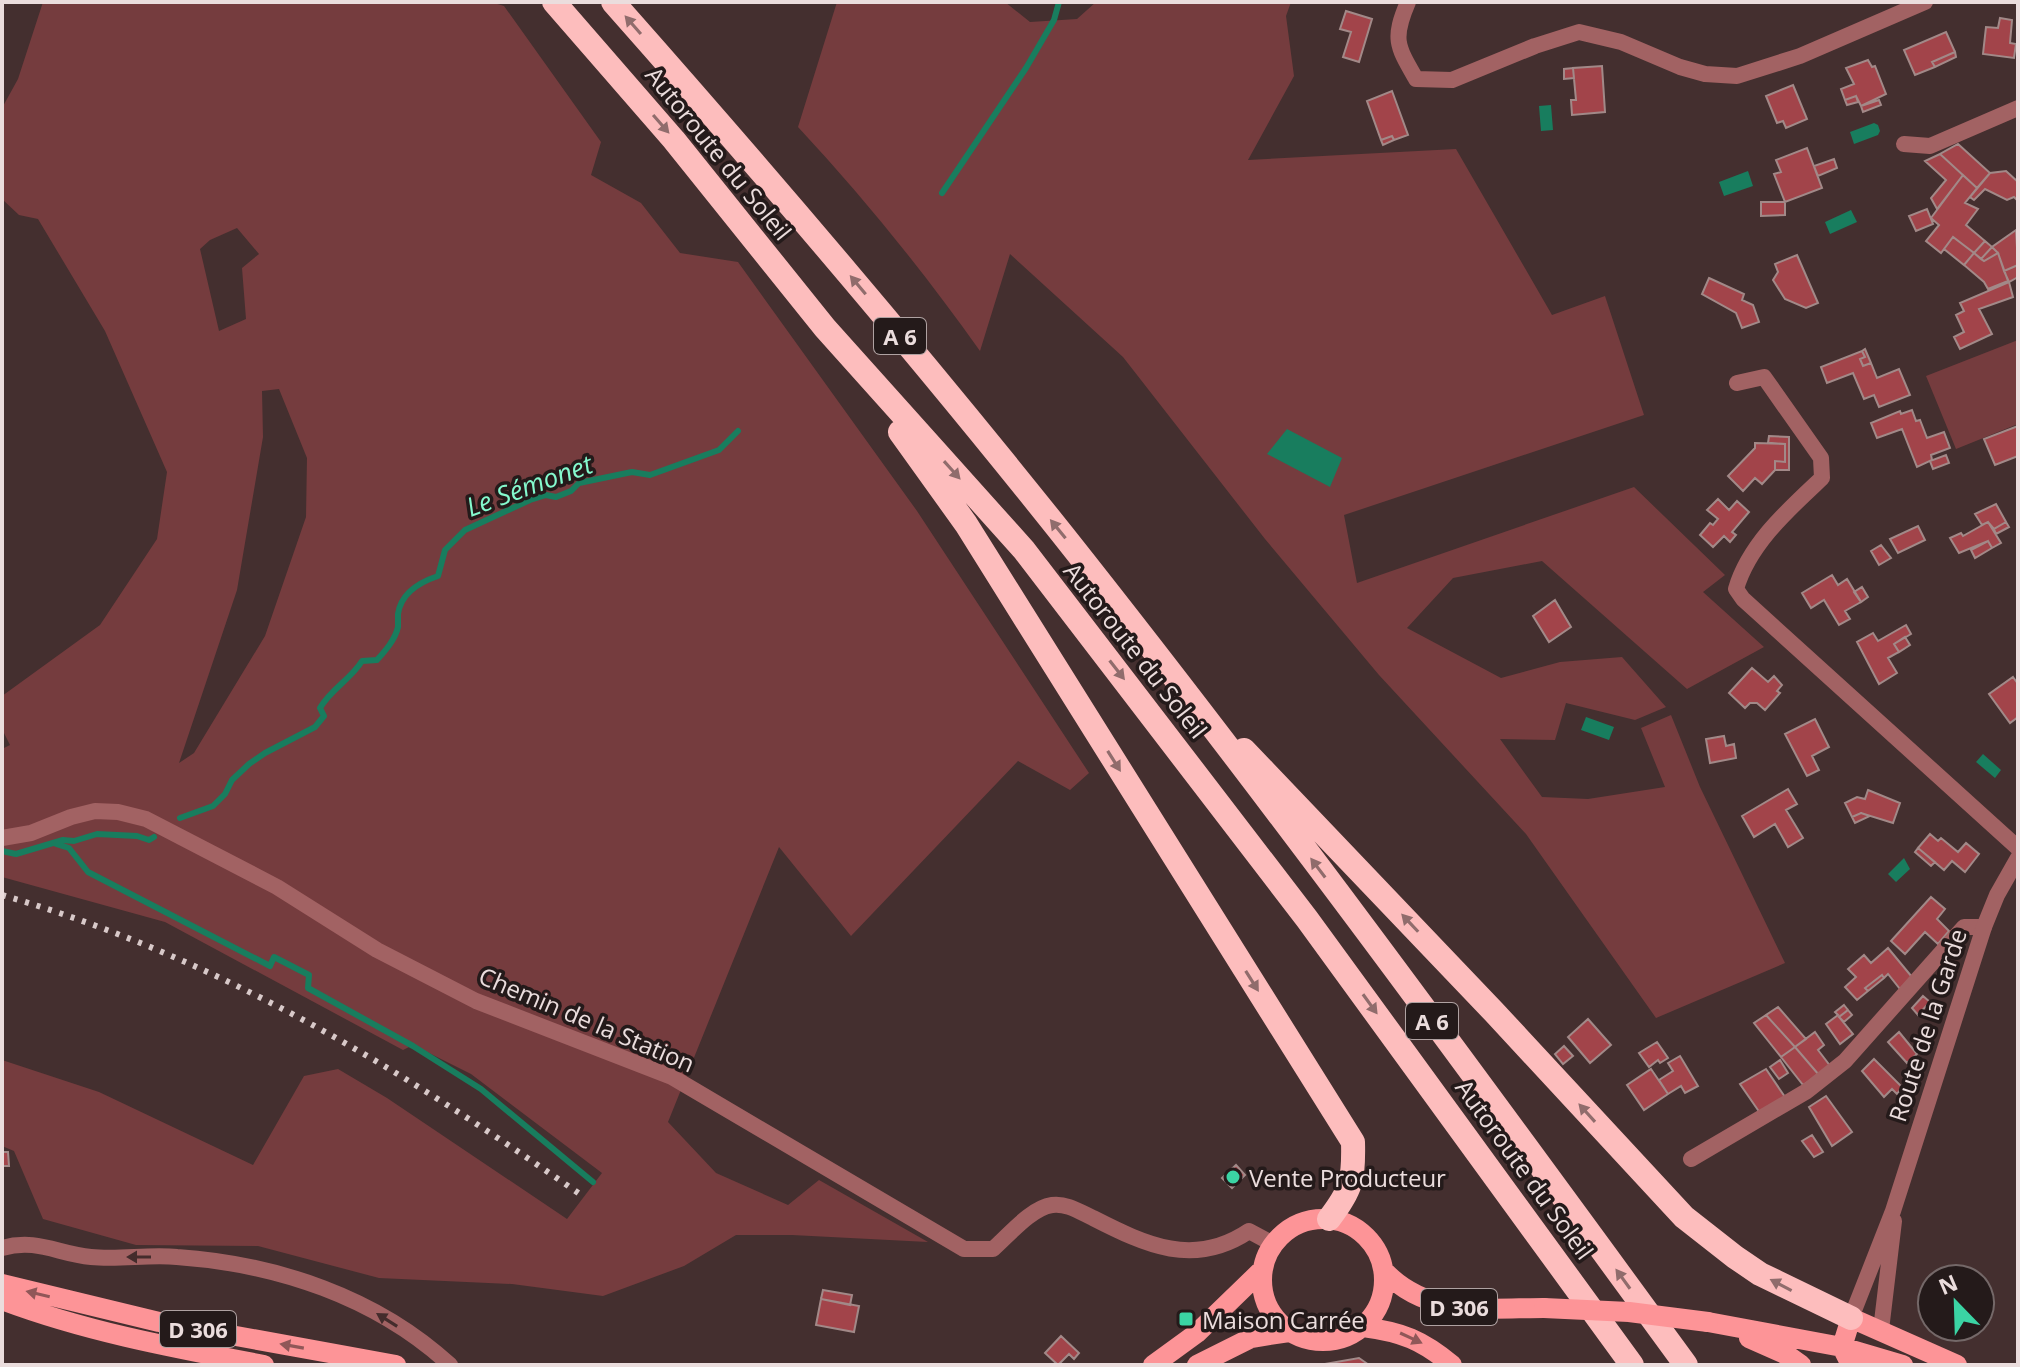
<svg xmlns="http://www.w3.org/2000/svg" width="2020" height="1367" viewBox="0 0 2020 1367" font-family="'Open Sans',sans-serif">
<rect width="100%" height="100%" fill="#442f2f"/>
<path fill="#753c3e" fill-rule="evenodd" d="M43,2H491L504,6L601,142L591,175L641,203L680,253L738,262L917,511L1089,773L1070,790L1018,761L851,936L779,847L668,1122L716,1173L788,1205L819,1180L928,1242L792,1235H736L684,1266L603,1296L512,1284L379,1278L258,1246L136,1245L43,1219L14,1151L2,1146V1060L99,1092L253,1165L304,1076L338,1069L387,1098L567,1219L602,1173L471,1074L413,1045L403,1050L165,922L2,877V749L10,745L2,729V696L100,625L157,539L167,472L105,331L38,219L19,215L2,199V108L18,79ZM237,228L259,254L242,268L246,319L219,331L200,249L210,240ZM279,389L307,458L306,517L265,636L194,753L179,763L237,590L263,437L262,391Z
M837,2H1005L1030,22L1077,19L1096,2H1291L1286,16L1294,76L1248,160L1456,149L1552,315L1605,296L1644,415L1344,515L1357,583L1634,487L1725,575L1703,592L1764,647L1687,689L1542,561L1453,578L1407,628L1501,678L1560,662L1622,657L1666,707L1635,720L1566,703L1555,740L1500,739L1542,797L1588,799L1665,787L1641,728L1671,715L1700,787L1785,963L1656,1018L1526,834L1379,675L1265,539L1123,357L1010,254L980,351C924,272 864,198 798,127Z
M2018,340V424L1956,449L1926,376Z"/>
<path fill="#187d5e" d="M1551,105L1553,130L1541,131L1539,106Z
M1874,123L1878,125L1880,131L1878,135L1854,144L1850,132Z
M1748,171L1753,186L1724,196L1719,182Z
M1851,210L1857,222L1830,234L1825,222Z
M1287,429L1342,458L1330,487L1267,454Z
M1586,717L1614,727L1609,740L1581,730Z
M1983,754L2001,770L1995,778L1976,762Z
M1904,858L1910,869L1896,882L1888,874Z"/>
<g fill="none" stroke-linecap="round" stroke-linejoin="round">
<path stroke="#187d5e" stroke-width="6" d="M942,193L1026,68L1054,20L1059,2
M180,818L213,806L225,794L232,780L249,764L265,753L315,727L324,716L320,708C331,689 351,679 362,661L377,660C385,651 395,640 398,627C398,626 398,616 398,614C401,593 420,582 438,576L445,550L465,530L530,500L546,495L556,497L571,491L579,483L632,472L650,475L719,450L738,431
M56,844L69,848L88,872L270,966L274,957L309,975L308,988L413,1046L481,1089L593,1182
M2,851L16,854L63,840L74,841L97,834L137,836L149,840L154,837"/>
</g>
<path fill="#a2444a" stroke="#a28988" stroke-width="2" d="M1346,11L1372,19L1359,62L1343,57L1351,32L1340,29Z
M2000,18L2012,20L2010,43L2016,44L2014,58L1983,54L1986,27L1998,28Z
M1946,32L1955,52L1932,62L1935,67L1915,75L1904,50Z
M1955,52L1956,57L1935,67L1932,62Z
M1868,60L1872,67L1875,66L1886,94L1861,106L1856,96L1845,100L1841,89L1854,84L1846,68Z
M1602,66L1605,112L1572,115L1571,100H1576L1573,68Z
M1573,68L1574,78L1564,79V69Z
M1793,85L1807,119L1786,128L1783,121L1777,123L1766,96Z
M1392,91L1408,135L1394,140L1392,136L1381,140L1367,101Z
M1856,96L1858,102L1847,105L1845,100Z
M1879,100L1881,105L1863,112L1861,106Z
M1392,136L1394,140L1383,145L1381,140Z
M1958,144L1990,173L1977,188L1940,154Z
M1807,148L1822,188L1785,202L1774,174L1781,172L1776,160Z
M1940,154L1963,175L1937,209L1931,198L1946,180L1925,161Z
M1834,159L1837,168L1818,176L1814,166Z
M2006,171L2018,182V201L2014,197L2007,200L1985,189L1974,200L1970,197L1990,173Z
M1963,175L1977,188L1965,203L1978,209L1966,225L1985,241L1974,253L1953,237L1941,253L1926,241L1939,225L1931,218Z
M1761,202H1785V215L1761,216Z
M1927,209L1933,224L1916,231L1909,216Z
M2016,230L2018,265L2004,271L1998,253L1992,247Z
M1953,237L1974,253L1964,265L1944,249Z
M1985,241L1992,247L1981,259L1974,253Z
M1992,247L1998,253L1984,261L1981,259Z
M1974,253L1984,261L1998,253L2008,281L1988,289L1984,282L1964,265Z
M1797,255L1818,303L1806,308L1785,299L1773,280L1778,272L1775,264Z
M2018,265V277L2009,282L2004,271Z
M1709,278L1744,294L1742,300L1753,305L1759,322L1742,328L1736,313L1702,294Z
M2009,282L2013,297L1979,309L1992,334L1960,349L1954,337L1964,332L1956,315L1964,311L1960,303Z
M1865,349L1871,363L1863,366L1860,359L1865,357L1862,351Z
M1862,351L1865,357L1860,359L1863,366L1871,363L1877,378L1899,369L1910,395L1879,407L1874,395L1864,399L1853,373L1827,383L1821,367Z
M1912,410L1916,421L1920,420L1927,438L1944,432L1950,448L1931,455L1932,460L1917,467L1902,429L1877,438L1871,423L1900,411L1901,414Z
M2018,426V456L1995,465L1984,439Z
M1769,436L1789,437V470H1775V461L1785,462V444L1768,443Z
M1755,443L1785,444V462L1775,461V470L1762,484L1755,478L1743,491L1728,476L1755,448Z
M1946,455L1949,463L1933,469L1930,461Z
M1718,499L1729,510L1737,501L1749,512L1732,532L1736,535L1730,542L1724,536L1713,547L1700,535L1710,523L1713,525L1718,519L1707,510Z
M1996,504L2006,522L1994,529L1988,522L1982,525L1975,514Z
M1988,522L2001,543L1992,548L1988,541L1959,553L1950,538L1961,533L1963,536Z
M2006,522L2009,527L1996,534L1994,529Z
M1918,526L1925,540L1898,553L1890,539Z
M1988,541L1992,548L1975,558L1971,550Z
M1881,545L1891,558L1879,565L1871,551Z
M1832,575L1838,585L1847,579L1861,602L1845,611L1850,619L1839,625L1824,600L1811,608L1802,593Z
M1862,587L1868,597L1861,602L1854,592Z
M1555,600L1571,627L1549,642L1533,616Z
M1906,625L1911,634L1894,644L1899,652L1888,658L1897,673L1879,684L1857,642L1873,633L1878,641Z
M1905,637L1910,645L1899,652L1894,644Z
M1752,668L1768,682L1774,676L1782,685L1777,691L1780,693L1765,710L1757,703H1750L1745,708L1729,693Z
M2013,677L2018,684V717L2010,723L1989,694Z
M1815,719L1829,747L1812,756L1819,770L1807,776L1785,734Z
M1724,736L1726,746L1734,744L1736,758L1710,763L1706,739Z
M1788,789L1797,804L1786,810L1803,838L1788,847L1775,824L1754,837L1742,816Z
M1868,790L1900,803L1893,823L1861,813L1852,817L1845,803L1857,797L1865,799Z
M1861,813L1870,816L1855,823L1852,817Z
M1930,834L1938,841L1941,838L1958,852L1966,843L1979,854L1965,872L1952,861L1944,870L1918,848Z
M1918,848L1935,862L1931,866L1915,852Z
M1931,897L1945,909L1937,919L1949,931L1938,944L1925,932L1905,954L1891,941Z
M1888,948L1912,977L1900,989L1888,974L1884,978L1882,975L1865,988L1868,991L1857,1000L1845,987L1856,977L1848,969L1864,955L1871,963Z
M1882,975L1884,978L1868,991L1865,988Z
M1923,996L1930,1002L1918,1015L1912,1008Z
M1844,1005L1848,1010L1839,1017L1853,1034L1840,1044L1826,1024L1838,1015L1835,1012Z
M1778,1007L1806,1039L1795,1047L1766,1015Z
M1848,1010L1852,1015L1844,1022L1839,1017Z
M1766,1015L1795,1047L1781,1057L1754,1023Z
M1588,1019L1611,1045L1590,1063L1568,1037Z
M1815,1032L1824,1045L1818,1050L1831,1067L1819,1075L1795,1047Z
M1899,1032L1917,1054L1907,1063L1888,1042Z
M1657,1042L1668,1058L1660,1063L1658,1060L1649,1067L1639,1053Z
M1564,1046L1573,1056L1563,1064L1555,1054Z
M1795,1047L1819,1075L1803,1085L1781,1057Z
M1680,1056L1698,1086L1685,1093L1681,1086L1668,1094L1659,1080L1673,1071L1668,1063Z
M1874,1059L1902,1087L1897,1094L1892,1089L1884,1097L1862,1071Z
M1780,1060L1788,1073L1779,1079L1770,1067Z
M1651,1069L1668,1094L1644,1110L1627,1085Z
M1766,1069L1785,1097L1760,1113L1740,1084Z
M1826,1096L1852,1132L1832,1146L1809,1107Z
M1812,1135L1823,1152L1814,1157L1802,1141Z
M2,1152H8L9,1166H2Z
M1236,1165L1245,1175L1232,1188L1222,1178Z
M823,1290L852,1295L850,1305L821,1299Z
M821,1299L859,1306L854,1332L816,1325Z
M1061,1336L1079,1353L1074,1359L1069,1354L1058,1365L1045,1353Z
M1359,1358L1369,1365H1323L1325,1364Z"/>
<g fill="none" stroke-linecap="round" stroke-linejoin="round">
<path stroke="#a26263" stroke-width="16" d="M1408,2C1392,39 1397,46 1416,79L1452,80L1535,46L1579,32L1621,42L1680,67L1705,74L1737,76L1800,56L1925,2
M1904,144L1930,146L2018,108
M1737,383L1764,377L1821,458L1822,478C1789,509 1749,544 1736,589L1743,599L2018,848
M2,838L31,833L71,817L95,811L118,812L146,819L277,887L377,950L476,1001L672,1077L964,1249H993C1009,1235 1031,1208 1052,1205C1067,1203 1080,1212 1093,1218C1146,1245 1194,1268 1249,1231L1273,1244
M1691,1159L1807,1091L1845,1061L1964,927H1984
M2,1248C37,1238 58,1254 91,1257C120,1260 149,1254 177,1257C277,1264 376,1297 450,1365"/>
<path stroke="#a26263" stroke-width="16" d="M1851,1318L1893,1211L1984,927L1997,895L2018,858
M1881,1330L1894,1221"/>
<path stroke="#fd9497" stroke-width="20" d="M1262 1280a61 61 0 1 1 122 0a61 61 0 1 1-122 0Z
M1384,1271C1428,1317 1485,1308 1544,1308
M2,1284L159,1322L396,1365
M2,1300C87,1332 175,1348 264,1365
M1708,1322L1842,1347L1903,1365
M1363,1327C1402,1332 1422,1340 1452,1365
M1749,1338L1787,1355L1801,1365
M1153,1365L1197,1333L1262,1270
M1197,1365L1251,1338L1289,1332
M1851,1365L1842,1347L1851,1318L1957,1365"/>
<path stroke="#fdbdbd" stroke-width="24" d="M554,2L674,140L825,328L1024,550L1307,919L1632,1365
M613,2C767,176 918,353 1063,535C1278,806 1482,1086 1686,1365
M900,432L966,524L1353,1142C1354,1179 1352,1189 1329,1219
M1244,750L1494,1012L1684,1217L1735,1257L1760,1274L1851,1318"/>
<path stroke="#d8c9c9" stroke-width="6" stroke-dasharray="4 8" stroke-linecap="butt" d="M2,895C222,959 398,1067 584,1197"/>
<path stroke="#fd9497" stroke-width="20" d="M1544,1308L1629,1312L1708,1322"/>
</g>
<defs><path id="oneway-solid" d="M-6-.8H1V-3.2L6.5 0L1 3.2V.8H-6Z" transform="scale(2)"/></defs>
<g fill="#906c6c">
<use href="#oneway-solid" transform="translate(633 25) rotate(-131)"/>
<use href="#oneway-solid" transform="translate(661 124) rotate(49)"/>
<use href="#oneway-solid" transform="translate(858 285) rotate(-130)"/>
<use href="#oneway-solid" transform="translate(952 470) rotate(48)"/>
<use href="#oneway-solid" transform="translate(1058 529) rotate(-129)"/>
<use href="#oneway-solid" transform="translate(1117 670) rotate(52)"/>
<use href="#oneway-solid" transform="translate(1114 761) rotate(58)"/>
<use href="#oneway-solid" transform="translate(1318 868) rotate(-127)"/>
<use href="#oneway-solid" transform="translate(1410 923) rotate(-133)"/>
<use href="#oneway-solid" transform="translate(1252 981) rotate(58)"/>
<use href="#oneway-solid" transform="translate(1370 1004) rotate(54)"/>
<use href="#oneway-solid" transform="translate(1587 1113) rotate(-132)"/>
<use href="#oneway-solid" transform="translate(1623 1279) rotate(-126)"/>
<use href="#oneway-solid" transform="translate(1781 1285) rotate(-152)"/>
</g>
<g fill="#442c2c">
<use href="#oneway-solid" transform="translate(139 1257) rotate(180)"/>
<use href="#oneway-solid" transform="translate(387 1320) rotate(-148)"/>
</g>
<g fill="#905758">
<use href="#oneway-solid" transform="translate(38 1294) rotate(-167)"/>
<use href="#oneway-solid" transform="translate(1411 1338) rotate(25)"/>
<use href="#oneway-solid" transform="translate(292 1346) rotate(-170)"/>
</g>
<g fill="#3bd4a4" stroke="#241a1a" stroke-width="3">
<circle cx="1233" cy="1177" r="8"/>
<rect x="1178" y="1311" width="16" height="16" rx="4"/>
</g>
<g text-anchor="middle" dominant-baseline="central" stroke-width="7" stroke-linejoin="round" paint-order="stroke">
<g fill="#241a1a" stroke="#afa2a2" stroke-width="2">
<rect x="874" y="318" width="52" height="36" rx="6"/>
<rect x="1406" y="1003" width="52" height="36" rx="6"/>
<rect x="1421" y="1289" width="76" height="36" rx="6"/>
<rect x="160" y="1311" width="76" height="36" rx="6"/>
</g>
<g font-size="22" font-weight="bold" fill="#ebdddd">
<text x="900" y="336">A 6</text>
<text x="1432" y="1021">A 6</text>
<text x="1459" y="1307">D 306</text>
<text x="198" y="1329">D 306</text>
</g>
<g font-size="24" fill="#ebdddd" stroke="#241a1a">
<text transform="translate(719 153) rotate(51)">Autoroute du Soleil</text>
<text transform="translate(1136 650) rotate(52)">Autoroute du Soleil</text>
<text transform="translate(587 1019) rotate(23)">Chemin de la Station</text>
<text transform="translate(1927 1025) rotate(-72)">Route de la Garde</text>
<text transform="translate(1525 1169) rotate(54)">Autoroute du Soleil</text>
</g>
<g font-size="24" fill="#ebdddd" stroke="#241a1a" text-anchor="start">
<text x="1249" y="1177">Vente Producteur</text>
<text x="1202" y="1319">Maison Carrée</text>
</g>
<g font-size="26" font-style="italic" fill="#85face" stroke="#241a1a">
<text transform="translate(529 485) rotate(-20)">Le Sémonet</text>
</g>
</g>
<rect width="2020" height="1367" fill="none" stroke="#ebdddd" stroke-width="8"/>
<g transform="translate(1956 1303) rotate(337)"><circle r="38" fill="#241a1a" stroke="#746868" stroke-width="2"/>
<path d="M0-6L14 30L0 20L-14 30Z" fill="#3bd4a4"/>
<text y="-12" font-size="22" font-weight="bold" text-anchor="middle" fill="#ebdddd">N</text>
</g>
</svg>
